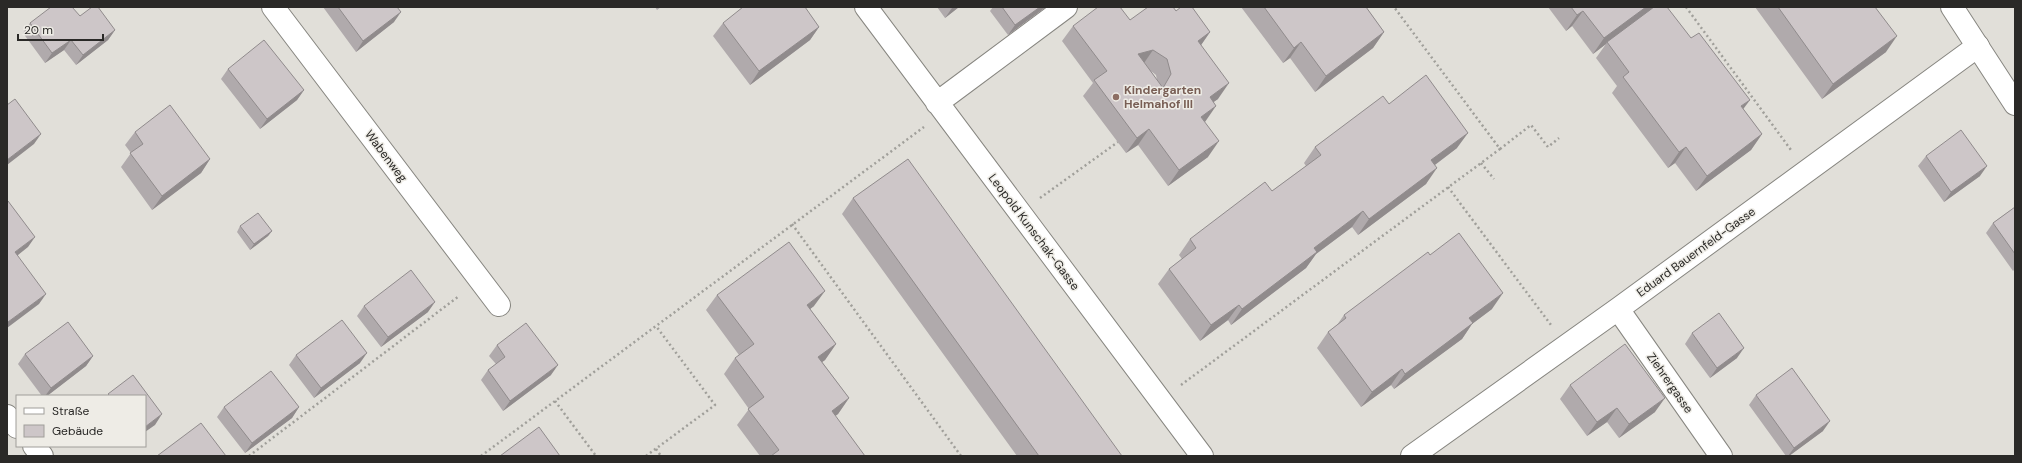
<svg xmlns="http://www.w3.org/2000/svg" width="2022" height="463" viewBox="0 0 2022 463" font-family="'DM Sans',sans-serif">
<rect width="100%" height="100%" fill="#e1dfd9"/>
<g fill="none" stroke-linecap="round" stroke-linejoin="round">
<g stroke="#878680" stroke-width="24">
<path id="minor" d="M273,7L499,305
M866,7L1202,456
M937,103L1066,7
M1618,309L1721,456
M7,416L17,427
M34,446L42,456
M1412,456L1618,309L1978,46"/>
</g>
<g stroke="#878680" stroke-width="24">
<path id="major" d="M1952,7L2015,104"/>
</g>
<path stroke="#a09f9a" stroke-width="2.5" stroke-dasharray="2 3" stroke-linecap="butt" d="M1686,7L1791,150
M1500,149L1531,125L1548,147L1559,138
M1481,163L1494,179
M1448,187L1551,325
M1040,198L1118,142
M792,224L961,456
M1181,385L1500,149L1394,7
M555,401L596,456
M656,449L661,456
M249,456L459,296
M481,456L924,127
M646,456L715,405L656,326"/>
<use href="#minor" stroke="#fff" stroke-width="22"/>
<use href="#major" stroke="#fff" stroke-width="22"/>
</g>
<path fill="#b0aaac" fill-rule="evenodd" d="M323,7H397L394,22L356,52Z
M655,7H661L657,10Z
M937,7H959L945,18Z
M993,7H1046L1008,35L990,11Z
M1241,7H1366L1384,32L1373,48L1315,92L1290,58L1283,63Z
M1548,7H1653L1651,10L1743,109L1762,134L1751,150L1696,191L1675,163L1668,168L1612,93L1617,86L1596,58L1606,44L1593,54L1572,26L1566,31Z
M1755,7H1875L1886,52L1822,99Z
M1176,11L1210,32L1201,45L1218,99L1213,102L1204,122L1208,157L1168,186L1138,145L1126,153L1083,96L1093,83L1062,41L1073,26L1130,20ZM1151,71L1156,75L1157,80Z
M80,16L115,30L108,40L76,65L64,50L45,63L23,33L30,23Z
M723,23L819,27L810,40L750,85L713,36Z
M228,69L304,90L297,100L260,129L221,79Z
M1389,104L1457,148L1435,165L1426,184L1358,235L1352,227L1316,254L1306,268L1231,325L1228,320L1200,341L1158,284L1169,269L1182,259L1179,255L1190,239L1272,191L1306,166L1304,163L1315,147Z
M135,132L210,159L201,173L152,210L121,167L131,153L125,145Z
M1926,156L1980,176L1944,202L1918,166Z
M853,198L1122,456H1017L842,214Z
M2015,207V269L2013,271L1986,233L1993,223Z
M240,226L272,231L268,236L250,250L237,232Z
M1430,255L1492,309L1472,324L1462,339L1394,389L1391,385L1361,407L1317,348L1328,332L1337,325L1344,315Z
M717,295L814,306L810,309L836,344L825,360L822,362L849,398L838,414L835,416L865,456H760L737,425L749,409L724,374L735,358L739,355L706,310Z
M364,306L428,312L381,347L357,316Z
M1692,333L1737,358L1710,378L1685,344Z
M497,345L551,375L503,411L481,380L488,370L496,364L489,356Z
M25,354L93,356L86,366L47,396H42L18,364Z
M296,355L360,363L314,398L289,365Z
M1570,385L1655,412L1619,438L1607,422L1587,436L1560,399Z
M1756,395L1823,431L1789,456H1786L1749,405Z
M224,407H299L292,418L245,453L217,417Z"/>
<path fill="#908b8c" d="M953,7H959L945,18L952,8Z
M1040,7H1046L1008,35L1015,25Z
M1646,7H1653L1649,13L1607,42L1606,44L1593,54L1604,38Z
M1583,11L1572,26L1566,31L1577,15Z
M401,12L394,22L356,52L363,41Z
M819,27L810,40L750,85L759,71Z
M115,30L108,40L76,65L83,55Z
M1210,32L1199,48L1198,41Z
M1384,32L1373,48L1315,92L1326,76Z
M1897,36L1886,52L1822,99L1833,84Z
M71,40L64,50L45,63L52,53Z
M1301,42L1290,58L1283,63L1294,48Z
M1153,50L1142,66L1138,54Z
M1229,83L1218,99L1198,113L1210,97Z
M304,90L297,100L260,129L267,119Z
M1750,100L1738,116L1741,106Z
M1216,106L1205,122L1201,117Z
M1149,129L1138,145L1126,153L1137,138Z
M1468,133L1457,148L1420,176L1431,160Z
M41,134L34,144L7,165V160Z
M1762,134L1751,150L1696,191L1707,176Z
M1219,141L1208,157L1168,186L1179,170Z
M1686,147L1675,163L1668,168L1679,152Z
M210,159L201,173L152,210L162,196Z
M1987,166L1980,176L1944,202L1951,192Z
M1437,168L1426,184L1358,235L1369,219Z
M1363,211L1352,227L1316,254L1306,268L1231,325L1242,309L1314,248Z
M272,231L268,236L250,250L254,244Z
M35,237L28,247L8,263L15,252Z
M825,291L814,306L796,320L807,305Z
M1503,293L1492,309L1472,324L1462,339L1394,389L1405,374L1469,318Z
M46,294L39,304L7,328L8,322Z
M435,302L428,312L381,347L388,337Z
M1239,305L1228,320L1200,341L1211,325Z
M836,344L825,360L807,373L818,357Z
M1744,348L1737,358L1710,378L1717,368Z
M367,353L360,363L314,398L321,388Z
M93,356L86,366L47,396H45L51,388Z
M558,365L551,375L503,411L510,401Z
M1402,369L1391,385L1361,407L1372,392Z
M849,398L838,414L821,427L832,411Z
M1665,398L1655,412L1619,438L1629,424Z
M299,407L292,418L245,453L252,443Z
M1617,408L1607,422L1587,436L1597,422Z
M162,414L155,425L145,432V427Z
M1830,421L1823,431L1789,456H1788L1794,448Z"/>
<path fill="#cdc6c8" stroke="#908b8c" fill-rule="evenodd" d="M51,7H72L80,16L92,7H98L115,30L83,55L71,40L52,53L30,23Z
M338,7H397L401,12L363,41Z
M743,7H805L819,27L759,71L723,23Z
M1002,7H1040L1015,25Z
M1098,7H1120L1130,20L1148,7H1173L1176,11L1181,7H1192L1210,32L1198,41L1229,83L1210,97L1216,106L1201,117L1219,141L1179,170L1149,129L1137,138L1094,80L1107,71L1073,26ZM1153,50L1167,59L1171,74L1163,88L1138,54Z
M1264,7H1366L1384,32L1326,76L1301,42L1294,48Z
M1571,7H1646L1604,38L1583,11L1577,15Z
M1654,7H1667L1691,38L1699,33L1750,100L1741,106L1762,134L1707,176L1686,147L1679,152L1623,77L1629,72L1607,42Z
M1778,7H1875L1897,36L1833,84Z
M264,40L304,90L267,119L228,69Z
M1426,75L1468,133L1431,160L1437,168L1369,219L1363,211L1314,248L1317,252L1242,309L1239,305L1211,325L1169,269L1196,248L1190,239L1265,182L1272,191L1321,155L1315,147L1383,96L1389,104Z
M15,99L41,134L7,160V105Z
M170,105L210,159L162,196L130,153L143,144L135,132Z
M1961,130L1987,166L1951,192L1926,156Z
M908,159L1122,456H1039L853,198Z
M8,201L35,237L15,252L46,294L8,322H7V202Z
M2015,207V254L1993,223Z
M258,213L272,231L254,244L240,226Z
M1459,233L1503,293L1469,318L1473,323L1405,374L1402,369L1372,392L1328,332L1346,318L1344,315L1428,252L1430,255Z
M789,242L825,291L807,305L836,344L818,357L849,398L832,411L865,456H771L779,450L748,409L764,397L735,358L754,344L717,295Z
M411,270L435,302L388,337L364,306Z
M1719,313L1744,348L1717,368L1692,333Z
M342,320L367,353L321,388L296,355Z
M68,322L93,356L51,388L25,354Z
M526,323L558,365L510,401L488,370L505,357L497,345Z
M1625,344L1665,398L1629,424L1617,408L1597,422L1570,385Z
M1792,368L1830,421L1794,448L1756,395Z
M271,371L299,407L252,443L224,407Z
M133,375L162,414L145,427V396H110L108,394Z
M201,423L226,456H157Z
M539,427L560,456H500Z"/>
<circle fill="#8d6e63" stroke="#eeece6" stroke-width="1.5" cx="1116" cy="97" r="4"/>
<g text-anchor="middle" dominant-baseline="central" stroke-width="3" stroke-linejoin="round" paint-order="stroke">
<g font-size="12" font-weight="bold" fill="#785e54" stroke="#eeece6" text-anchor="start">
<text x="1124" y="90">Kindergarten<tspan x="1124" dy="14">Helmahof III</tspan></text>
</g>
<g font-size="12" fill="#2a2927" stroke="#eeece6">
<text transform="translate(386 156) rotate(53)">Wabenweg</text>
<text transform="translate(1034 232) rotate(53)">Leopold Kunschak-Gasse</text>
<text transform="translate(1696 252) rotate(-36)">Eduard Bauernfeld-Gasse</text>
<text transform="translate(1670 383) rotate(55)">Ziehrergasse</text>
</g>
</g>
<rect width="2022" height="463" fill="none" stroke="#2a2927" stroke-width="16"/>
<rect x="16" y="395" width="130" height="52" fill="#eeece6" stroke="#a09e9a"/>
<rect x="24" y="408" width="20" height="6" fill="#ffffff" stroke="#a09e9a"/>
<text x="52" y="415" font-size="12" fill="#2a2927">Straße</text>
<rect x="24" y="425" width="20" height="12" fill="#cdc6c8" stroke="#a09e9a"/>
<text x="52" y="435" font-size="12" fill="#2a2927">Gebäude</text>
<path d="M18 34v6h85v-6" fill="none" stroke="#2a2927" stroke-width="2"/>
<text x="24" y="34" font-size="12" fill="#2a2927" stroke="#eeece6" stroke-width="3" paint-order="stroke">20 m</text>
</svg>
